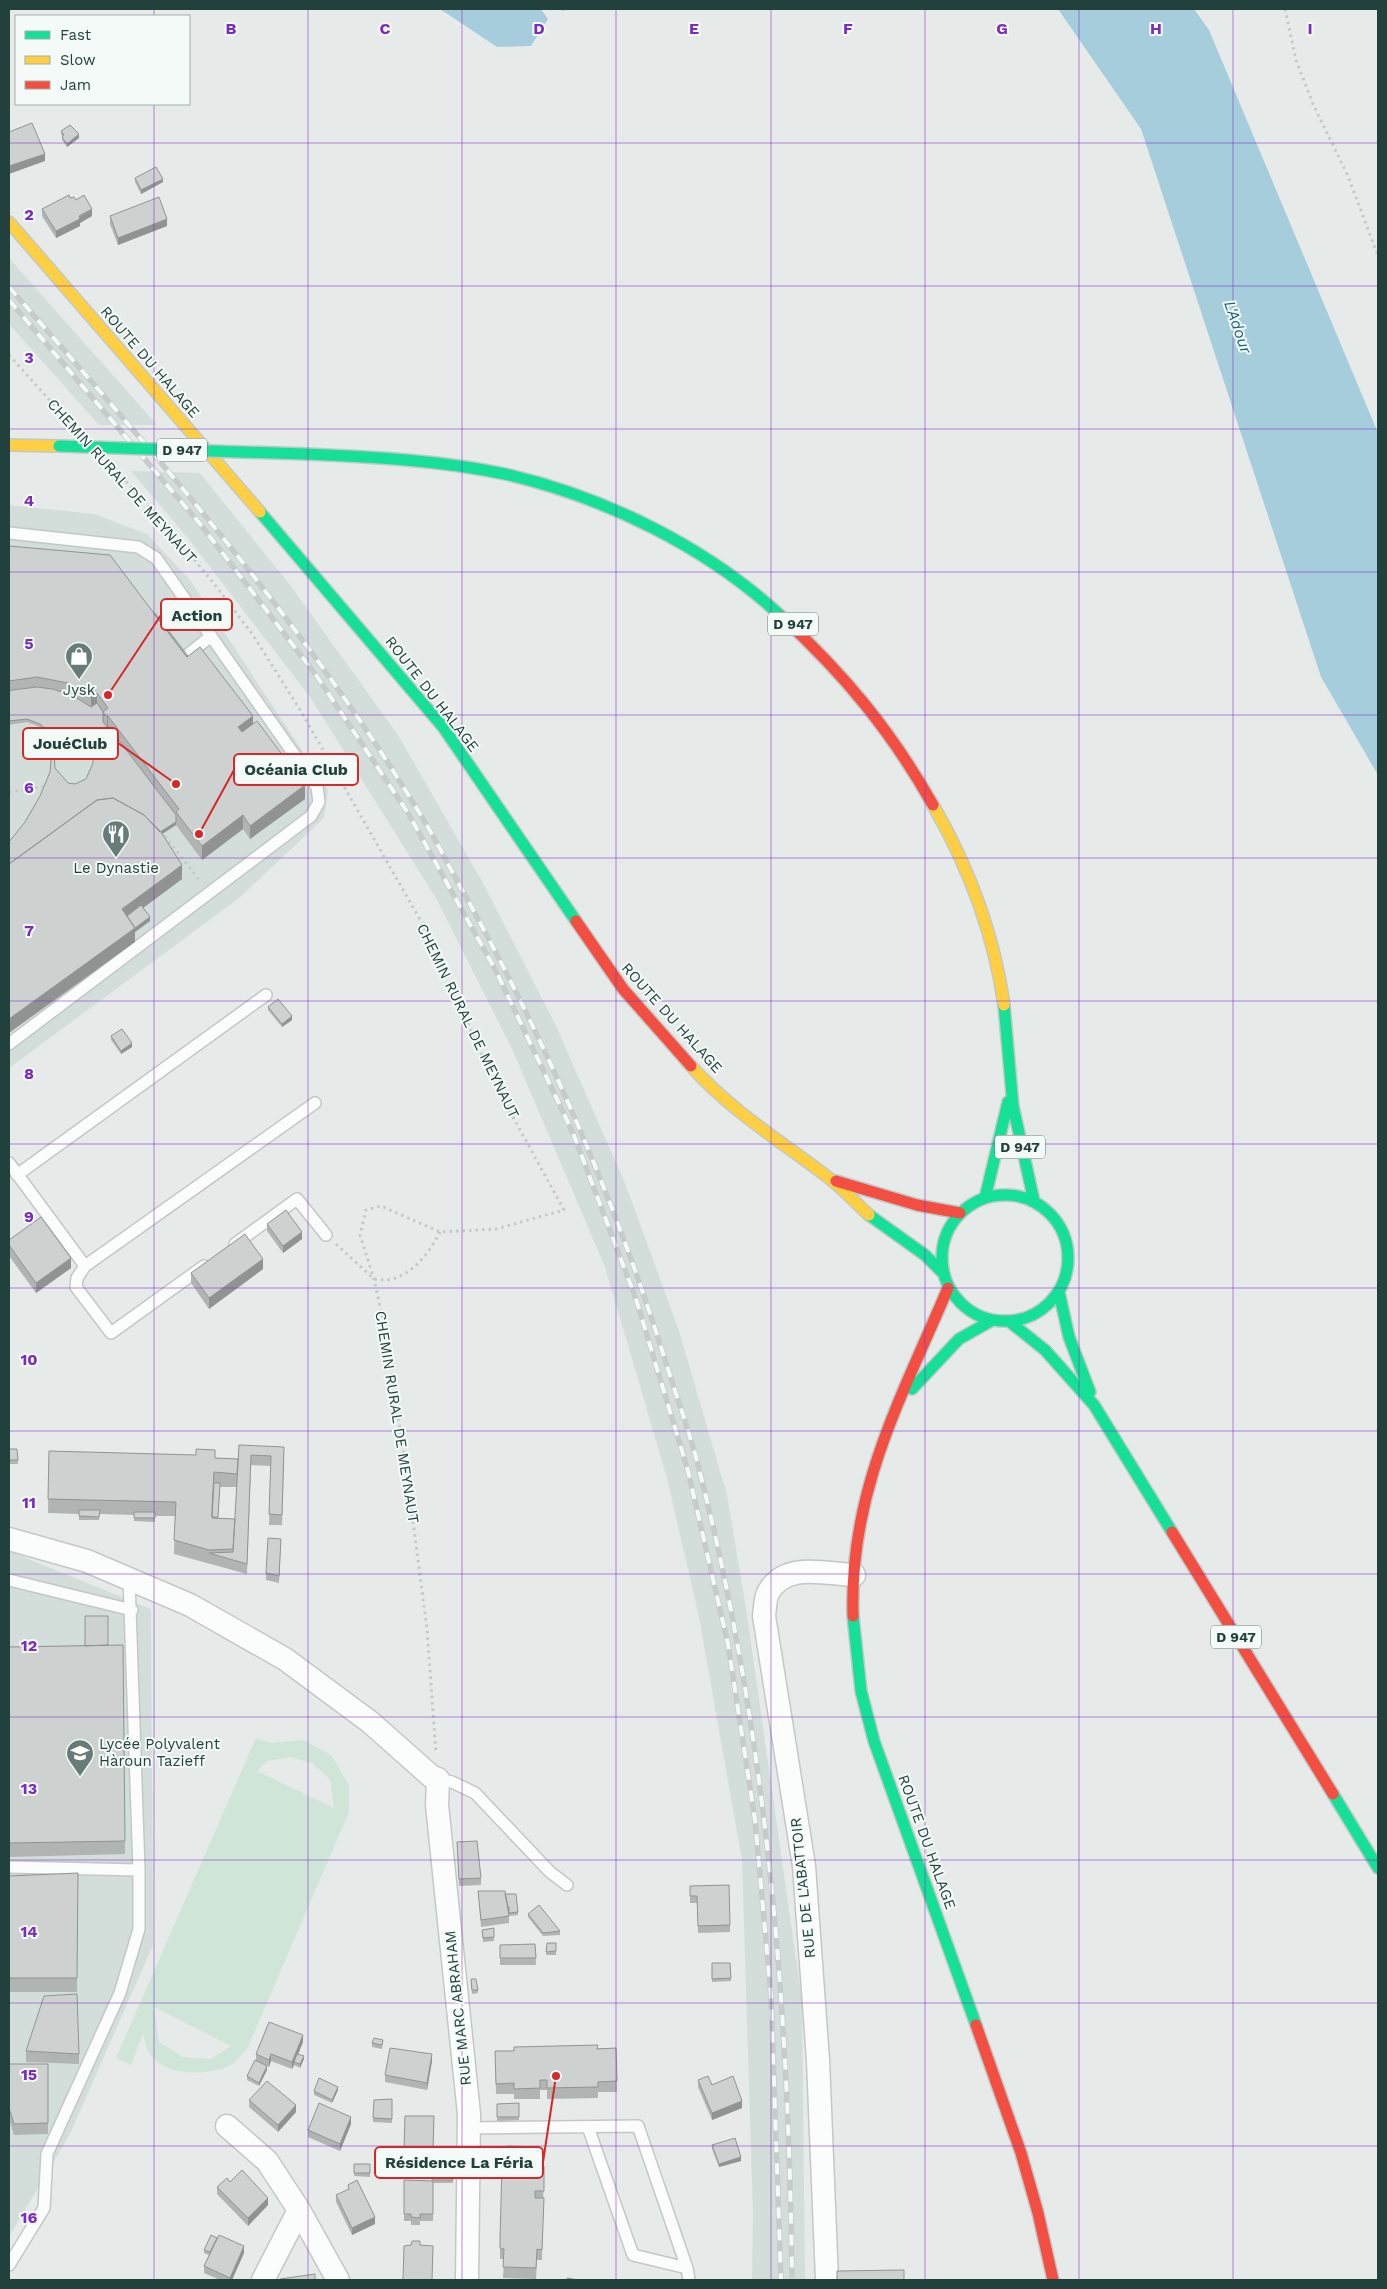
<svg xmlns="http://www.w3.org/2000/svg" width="1387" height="2289" viewBox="0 0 1387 2289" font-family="'Work Sans',sans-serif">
<rect width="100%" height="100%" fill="#e6ebea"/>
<path fill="#d3ddda" d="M9,258L157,425H99L9,324Z
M131,471L200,473L290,585L398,735L483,883L556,1026L625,1183L679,1331L727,1495L746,1608L802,2001L805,2280H752L753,2215L742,1860L699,1617L667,1478L605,1267L513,1051L436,898L310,697L187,537Z
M9,505L94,514L147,534L190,580L328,790L324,818L238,899L9,1068Z
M9,1551L151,1609L153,1945L70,2134L9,2237Z"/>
<path fill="#cee5d8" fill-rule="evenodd" d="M256,1738L270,1743L303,1740L331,1755L349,1785V1812L247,2049C241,2054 235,2064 227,2067C205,2076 163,2076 149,2053C146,2048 145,2040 143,2034L131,2065L116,2058ZM290,1757L312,1763L330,1779L334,1808L257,1771L268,1761ZM154,2007L231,2046L211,2059L182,2057L159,2042Z"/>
<path fill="#a5cddc" d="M440,9H541L548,19L531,46L497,47Z
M1058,9H1194L1209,30L1378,433V775L1321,677L1141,129Z"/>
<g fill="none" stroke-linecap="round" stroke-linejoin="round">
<g stroke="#c3c8c7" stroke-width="14">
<path id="lane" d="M9,533L138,547L156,558L317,787L319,802L311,816L9,1044
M185,657L211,636
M9,1163L85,1266L77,1278L76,1287L111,1333L204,1266
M17,1175L266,995
M235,1244L297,1199L326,1235
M85,1266L315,1103
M9,1580L132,1610
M438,1779L452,1782L475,1793L550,1872L567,1885
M9,1867L139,1870L129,1579
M588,2127L633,2255L687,2268
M469,2128L638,2126L687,2268L689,2280
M9,2265L44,2208L47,2154L120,1993L139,1929V1870"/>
</g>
<g stroke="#c3c8c7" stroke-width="25">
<path id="street" d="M9,1539L87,1561L190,1605L285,1659L370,1722L432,1777L438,1779L437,1805L469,2114L467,2280
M227,2126L267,2161L299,2210L338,2280
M263,2280L299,2210
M827,2280L818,2060L804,1866L764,1616C765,1609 765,1599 768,1593C785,1561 825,1574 854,1575"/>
</g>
<g stroke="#c1c9c7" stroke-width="14">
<path id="fast" d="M305,454C372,457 440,460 505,474C605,497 707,547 782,617
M260,512L443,727L576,921
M1004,1005L1013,1106L1034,1201
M942 1258a63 63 0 1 1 126 0a63 63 0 1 1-126 0Z
M985,1198L1008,1102
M869,1215L925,1255L943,1273
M1059,1292L1069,1337L1090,1392
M1010,1322L1045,1350L1094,1405L1172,1532
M912,1389L959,1339L991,1321
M853,1616L861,1691L874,1741L976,2025
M1333,1794L1378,1868"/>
</g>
<g stroke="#c1c9c7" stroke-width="14">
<path id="slow" d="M9,222L260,512
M9,445L59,446
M933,805C968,866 994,934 1004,1005
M691,1066C731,1111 782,1142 829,1178C843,1189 856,1203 869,1215"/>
</g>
<g stroke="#c1c9c7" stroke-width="14">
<path id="jam" d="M782,617C845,675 891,731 933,805
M576,921L623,989L691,1066
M836,1181L917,1205L960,1213
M1172,1532L1333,1794
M853,1616C849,1491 901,1399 948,1288
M976,2025L1021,2153L1038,2213L1053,2280"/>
</g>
<path stroke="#c2cbca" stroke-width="3" stroke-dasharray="2.5 4" stroke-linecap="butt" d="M563,9V11
M1285,9L1296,60L1313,104L1348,176L1378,256
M9,355L71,424
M117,472L161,519L215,585L253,635L302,713L422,923L497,1088L564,1210L496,1229L440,1232L381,1206L366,1210L360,1235L374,1279L384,1324L406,1468L427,1629L436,1753
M9,792L48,786
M161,831L200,881
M336,1244L374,1279C404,1286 428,1256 440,1232"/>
<use href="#lane" stroke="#fbfcfc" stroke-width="11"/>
<use href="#street" stroke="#fbfcfc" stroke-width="22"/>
<use href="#fast" stroke="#16e098" stroke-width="11"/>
<use href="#slow" stroke="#ffcf43" stroke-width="11"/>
<use href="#jam" stroke="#f24e42" stroke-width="11"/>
<g stroke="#c7cccb" stroke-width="5.5">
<path id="rail" d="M9,287C154,453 302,620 417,809C433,834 446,861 460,886C545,1039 614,1196 666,1363C677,1398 690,1433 699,1469C767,1733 789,2008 792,2280
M9,300L201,525L316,675L408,813L496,971L573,1133L636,1299L688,1471L728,1644L755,1820L771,1996L781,2280"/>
</g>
<use href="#rail" stroke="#f4faf8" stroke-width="4" stroke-dasharray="11" stroke-linecap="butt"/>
<g stroke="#bdc7c6" stroke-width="14" stroke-linecap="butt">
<path id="fast-bridge" d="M59,446L305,454"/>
</g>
<use href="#fast-bridge" stroke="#16e098" stroke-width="11"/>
</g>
<path fill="#b0b5b4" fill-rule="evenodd" d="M61,131L79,138L67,147L62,140V137L63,136L61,135Z
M135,178L163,182L141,194L135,182Z
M70,198L92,216L80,223V226L56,238L42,216V209Z
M110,216L167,226L118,245L110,224Z
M9,546L154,614L188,656L253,724L305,799L250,839L243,829L202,860L176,825L162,834L182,879L143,908L150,921L135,932V942L25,822L40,796L50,772L51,752L48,735L40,727L27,722L9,725ZM71,741L82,742L93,758V764L86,779L75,784L68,783L55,768V755L61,746Z
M268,1007L292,1020L282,1027L268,1010Z
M111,1036L132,1047L121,1054L111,1040Z
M267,1224L302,1239L283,1253L267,1231Z
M9,1240L71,1268L36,1293L9,1256Z
M263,1269L209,1309L191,1283V1273Z
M239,1445L284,1457L282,1525H269L271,1466L251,1465L247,1574L174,1554L175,1516H155V1522L134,1521V1515L100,1514L99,1520H79V1514L48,1513L49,1451L238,1459ZM220,1487H237L235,1520L218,1518Z
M9,1449H17L18,1464H9Z
M281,1539L279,1583L266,1580V1573Z
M123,1645L125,1854L9,1857V1647Z
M457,1842L481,1878V1885L459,1886Z
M78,1873L77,1992H9V1876Z
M690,1886L730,1925V1932L698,1933L697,1903H690Z
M478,1891L505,1894L518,1912V1915L509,1916V1923L481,1927Z
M528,1914L560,1931V1935L543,1936L528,1917Z
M494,1928V1941L483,1942L482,1930Z
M547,1943H556V1955H546Z
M535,1944L536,1965H500V1945Z
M712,1963H730L731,1981L712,1982Z
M471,1983L478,1990V1993L472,1994Z
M303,2042L298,2054L304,2059L300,2068L294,2065L292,2069L271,2061L269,2067L262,2064L267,2070L259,2086L247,2080V2076L256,2061V2054Z
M372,2043H383L382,2049L372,2047Z
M616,2048L617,2092H598V2098L547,2099V2090H540V2099H514V2094H496L495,2051Z
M26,2051L79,2054V2064L26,2062Z
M432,2061L427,2090L385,2082V2075Z
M9,2064H48V2134L14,2135L9,2119Z
M698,2080L712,2085L742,2108L712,2120L698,2087Z
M338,2090L332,2103L314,2095V2091Z
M392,2099V2123L373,2122L374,2100Z
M249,2100L296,2112L278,2132L249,2107Z
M519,2103V2120L497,2121V2104Z
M405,2116H434L433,2156H420V2161H412V2155L404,2156Z
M351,2124L340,2151L308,2137V2130Z
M712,2145L741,2161L719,2167L712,2149Z
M354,2164H370V2177L354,2176Z
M432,2164H452L453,2183H433V2221H420V2225H411V2221H404V2180L432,2181Z
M539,2165L544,2166L542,2260H537L536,2279L503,2278L504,2259H500V2248Z
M230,2182L268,2205L248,2226L217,2194V2187Z
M348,2185L375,2224L352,2235L336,2202V2195L348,2190Z
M204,2250L244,2253L232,2280H220L204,2273V2266L209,2255L204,2253Z"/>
<path fill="#909392" d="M79,134V138L67,147V144Z
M45,154V161L9,174V166Z
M163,179V182L141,194V190Z
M92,209V216L80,223V226L56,238V231Z
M167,219V226L118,245V238Z
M10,680V694L9,695V681Z
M97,693V707L91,711V697Z
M108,716V730L107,731V717Z
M253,716V730L238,741V727Z
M71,737V741L61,746L54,756V752L61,742Z
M305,785V799L250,839V826Z
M243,815V829L202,860V846Z
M176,822V825L154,839V836Z
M182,865V879L124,922L122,909Z
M150,917V921L135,932V942L9,1033V1019Z
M292,1016V1020L282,1027V1024Z
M132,1043V1047L121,1054V1051Z
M302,1232V1239L283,1253V1246Z
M71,1258V1268L36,1293V1283Z
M263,1259V1269L209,1309V1298Z
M303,2035V2042L295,2062H294V2065L292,2069V2062Z
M271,2054V2061L269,2067V2060Z
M432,2054V2061L427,2090V2083Z
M304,2056V2059L300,2068V2064Z
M267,2066V2070L259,2086V2083Z
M338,2087V2090L332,2103V2100Z
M742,2101V2108L712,2120V2113Z
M296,2105V2112L278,2132V2125Z
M351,2117V2124L340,2151V2144Z
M741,2157V2161L719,2167V2164Z
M268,2198V2205L248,2226V2218Z
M375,2217V2224L352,2235V2228Z
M244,2246V2253L232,2280H230V2278Z"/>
<path fill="#cdd2d1" stroke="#909392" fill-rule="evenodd" d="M32,123L45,154L9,166V132Z
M70,125L79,134L67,144L62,137L64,135L61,131Z
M156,167L163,179L141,190L135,178Z
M69,195L70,198L74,197L76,200L84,195L92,209L79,216L80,219L56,231L42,209Z
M159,197L167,219L118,238L110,216Z
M9,546L110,555L187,657L200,647L253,716L238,727L242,732L257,721L305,785L250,826L243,815L202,846L176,812L179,809L108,716L107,717L103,712L108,708L97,693L91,697L68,683L37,677L9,681Z
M155,613L188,656L187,657L154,614Z
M37,687L52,689L72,695L91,707L97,703L103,712V722L107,727L108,726L176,815V822L160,832L144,815L113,798L97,800L9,864V842L25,822L40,796L50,772L52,749L48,731L40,724L27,719L9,721V691L12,690ZM71,737L82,739L93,755V763L86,779L75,784L68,783L55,768L54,752L61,742Z
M113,798L144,815L161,832L182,865L122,909L135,928L9,1019V864L97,800Z
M141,905L150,917L135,928L127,916Z
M278,999L292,1016L282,1024L268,1007Z
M122,1029L132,1043L121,1051L111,1036Z
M286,1210L302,1232L283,1246L267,1224Z
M41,1217L71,1258L36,1283L9,1245V1240Z
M245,1234L263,1259L209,1298L191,1273Z
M239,1445L284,1447L282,1515L269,1514L271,1456L251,1455L247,1564L209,1553L233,1552Z
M9,1449H17L18,1460H9Z
M196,1449L215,1450V1458L238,1459L237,1474L214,1472L212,1507V1518L235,1519L233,1549L209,1550L174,1540L176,1502L48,1499L49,1451L196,1455Z
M214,1483H220L218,1517H212Z
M79,1510H100L99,1517L79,1516Z
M134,1512H155V1518H134Z
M268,1538L281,1539L279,1576L266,1573Z
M85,1616H108V1645L85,1646Z
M123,1645L125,1841L9,1843V1647Z
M477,1841L481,1878L459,1879L457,1842Z
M78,1873L77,1978H9V1876Z
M729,1885L730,1925L698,1926L697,1896H690V1886Z
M478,1891H505L509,1916L481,1920Z
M505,1894H516L518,1912L509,1913V1907H508Z
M539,1905L560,1931L543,1933L528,1914Z
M494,1928V1937L483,1938L482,1930Z
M547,1943H556V1951L546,1952Z
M535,1944L536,1958H500V1945Z
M712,1963H730L731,1978L712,1979Z
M471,1979H476L478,1990H472Z
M77,1994L79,2054L26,2051L44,1996Z
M269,2022L303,2035L292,2062L271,2054L269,2060L256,2054Z
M374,2038L383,2040L382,2045L372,2043Z
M598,2045L597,2049L616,2048L617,2081L598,2082V2087L547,2088V2080H540V2088L514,2089V2083L496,2084L495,2051H514V2047Z
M390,2048L432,2054L427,2083L385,2075Z
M297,2054L304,2056L300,2064L294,2062Z
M255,2060L267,2066L259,2083L247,2076Z
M9,2064H48V2123L14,2124L9,2108Z
M708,2076L712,2085L733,2076L742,2101L712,2113L698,2080Z
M319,2078L338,2087L332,2100L314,2091Z
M267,2081L296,2105L278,2125L249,2100Z
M392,2099V2119L373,2118L374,2100Z
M319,2103L351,2117L340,2144L308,2130Z
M519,2103V2117H497V2104Z
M405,2116H434L433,2149L420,2148V2154H412V2148L404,2149Z
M735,2138L741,2157L719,2164L712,2145Z
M507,2146L540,2147L539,2165L544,2166V2191H535V2198H544L542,2250L537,2249L536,2268L503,2267L504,2249L500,2248V2238L502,2165H506Z
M354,2164H370V2173H354Z
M432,2164H452L453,2180H432Z
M242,2170L268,2198L248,2218L217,2187L227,2178L230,2182Z
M357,2180L375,2217L352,2228L336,2195L349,2189L348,2185Z
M404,2180L433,2181V2214H420V2218L411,2217V2214H404Z
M211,2235L217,2238L210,2252L204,2250Z
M219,2235L244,2246L230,2278L204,2266Z
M412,2241H420V2245L433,2246L432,2280H403L404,2246L411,2245Z
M904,2270V2280H837V2271Z
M315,2274V2280H280V2279Z
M567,2278L578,2280H567Z"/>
<path fill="none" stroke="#7b2cbf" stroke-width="1" stroke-opacity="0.55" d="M154,9V16M308,9V2280M462,9V2280M616,9V2280M771,9V2280M925,9V2280M1079,9V2280M1233,9V2280M154,104V2280M9,143H1378M9,286H1378M9,429H1378M9,572H1378M9,715H1378M9,858H1378M9,1001H1378M9,1144H1378M9,1288H1378M9,1431H1378M9,1574H1378M9,1717H1378M9,1860H1378M9,2003H1378M9,2146H1378"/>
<defs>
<g id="shop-pin" transform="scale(1.4375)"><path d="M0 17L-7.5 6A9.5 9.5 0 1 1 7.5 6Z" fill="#677c79" stroke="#f4faf8"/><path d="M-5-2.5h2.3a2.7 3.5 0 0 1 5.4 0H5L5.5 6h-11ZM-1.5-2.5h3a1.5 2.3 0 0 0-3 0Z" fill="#fff"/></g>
<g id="restaurant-pin" transform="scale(1.4375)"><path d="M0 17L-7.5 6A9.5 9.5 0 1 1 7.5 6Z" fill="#677c79" stroke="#f4faf8"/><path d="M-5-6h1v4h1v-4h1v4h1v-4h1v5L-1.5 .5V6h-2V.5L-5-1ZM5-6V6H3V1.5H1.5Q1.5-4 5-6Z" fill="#fff"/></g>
<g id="school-pin" transform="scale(1.4375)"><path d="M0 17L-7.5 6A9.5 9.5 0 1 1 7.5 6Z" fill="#677c79" stroke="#f4faf8"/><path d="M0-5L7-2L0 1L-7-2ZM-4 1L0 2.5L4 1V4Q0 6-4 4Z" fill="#fff"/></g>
</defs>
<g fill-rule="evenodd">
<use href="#shop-pin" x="79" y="656"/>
<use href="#restaurant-pin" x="116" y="834"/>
<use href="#school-pin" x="80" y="1753"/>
</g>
<g text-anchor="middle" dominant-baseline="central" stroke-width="4" stroke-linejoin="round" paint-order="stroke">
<g fill="#f4faf8" stroke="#617874" stroke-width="1">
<rect x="157" y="438.5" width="50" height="23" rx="4"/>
<rect x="768" y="612.5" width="50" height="23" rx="4"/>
<rect x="995" y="1135.5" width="50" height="23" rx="4"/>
<rect x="1211" y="1625.5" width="50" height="23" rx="4"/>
</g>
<g font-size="14" font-weight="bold" fill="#22413c">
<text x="182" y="450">D 947</text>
<text x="793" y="624">D 947</text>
<text x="1020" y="1147">D 947</text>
<text x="1236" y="1637">D 947</text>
</g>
<g font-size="15" fill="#22413c" stroke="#f4faf8">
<text transform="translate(150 362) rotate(49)">ROUTE DU HALAGE</text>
<text transform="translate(122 481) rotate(48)">CHEMIN RURAL DE MEYNAUT</text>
<text transform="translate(432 694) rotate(52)">ROUTE DU HALAGE</text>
<text transform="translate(672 1018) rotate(48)">ROUTE DU HALAGE</text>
<text transform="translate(468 1021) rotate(64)">CHEMIN RURAL DE MEYNAUT</text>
<text transform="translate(397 1417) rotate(81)">CHEMIN RURAL DE MEYNAUT</text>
<text transform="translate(927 1842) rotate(70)">ROUTE DU HALAGE</text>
<text transform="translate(803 1888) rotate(-96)">RUE DE L'ABATTOIR</text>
<text transform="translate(458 2008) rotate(-96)">RUE MARC ABRAHAM</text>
</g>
<g font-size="15" fill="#22413c" stroke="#f4faf8">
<text x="79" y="690">Jysk</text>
<text x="116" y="868">Le Dynastie</text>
<text x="99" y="1744" text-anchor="start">Lycée Polyvalent<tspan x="99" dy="17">Hàroun Tazieff</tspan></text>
</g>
<g font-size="16" font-style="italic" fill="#186180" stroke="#f4faf8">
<text transform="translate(1238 327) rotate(71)">L'Adour</text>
</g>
</g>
<g font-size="16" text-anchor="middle" font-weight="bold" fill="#7b2cbf" stroke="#f4faf8" stroke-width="4" stroke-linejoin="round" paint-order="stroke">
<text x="231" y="34">B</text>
<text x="385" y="34">C</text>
<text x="539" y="34">D</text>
<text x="694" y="34">E</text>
<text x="848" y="34">F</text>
<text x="1002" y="34">G</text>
<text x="1156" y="34">H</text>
<text x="1310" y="34">I</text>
<text x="29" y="220">2</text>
<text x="29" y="363">3</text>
<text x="29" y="506">4</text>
<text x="29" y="649">5</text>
<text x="29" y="793">6</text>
<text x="29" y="936">7</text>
<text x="29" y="1079">8</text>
<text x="29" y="1222">9</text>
<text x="29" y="1365">10</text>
<text x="29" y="1508">11</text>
<text x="29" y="1651">12</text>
<text x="29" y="1794">13</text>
<text x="29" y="1937">14</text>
<text x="29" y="2080">15</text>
<text x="29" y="2223">16</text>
</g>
<path fill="none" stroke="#d62828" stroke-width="2" d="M108 695L161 615M176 784L118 743M199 834L234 770M556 2076L543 2162"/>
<g fill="#d62828" stroke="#f4faf8" stroke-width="2">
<circle cx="108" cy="695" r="5"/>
<circle cx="176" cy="784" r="5"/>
<circle cx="199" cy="834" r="5"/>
<circle cx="556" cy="2076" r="5"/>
</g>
<g fill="#f4faf8" stroke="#d62828" stroke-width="2">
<rect x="161" y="599" width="71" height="31" rx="5"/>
<rect x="23" y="728" width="95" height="31" rx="5"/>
<rect x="234" y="754" width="124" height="31" rx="5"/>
<rect x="375" y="2147" width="168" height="31" rx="5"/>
</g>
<g font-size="16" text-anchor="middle" font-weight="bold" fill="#22413c">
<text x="197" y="621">Action</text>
<text x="70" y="749">JouéClub</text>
<text x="296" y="775">Océania Club</text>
<text x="459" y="2168">Résidence La Féria</text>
</g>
<rect width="1387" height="2289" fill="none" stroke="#22413c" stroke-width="20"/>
<rect x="15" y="15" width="175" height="90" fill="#f4faf8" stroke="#a0b0ad"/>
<rect x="25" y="31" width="25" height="8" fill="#16e098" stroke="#a0b0ad"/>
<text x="60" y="40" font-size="15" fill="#22413c">Fast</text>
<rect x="25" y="56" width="25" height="8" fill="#ffcf43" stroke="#a0b0ad"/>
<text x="60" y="65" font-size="15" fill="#22413c">Slow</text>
<rect x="25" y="81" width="25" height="8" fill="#f24e42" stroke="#a0b0ad"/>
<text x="60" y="90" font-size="15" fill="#22413c">Jam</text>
</svg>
